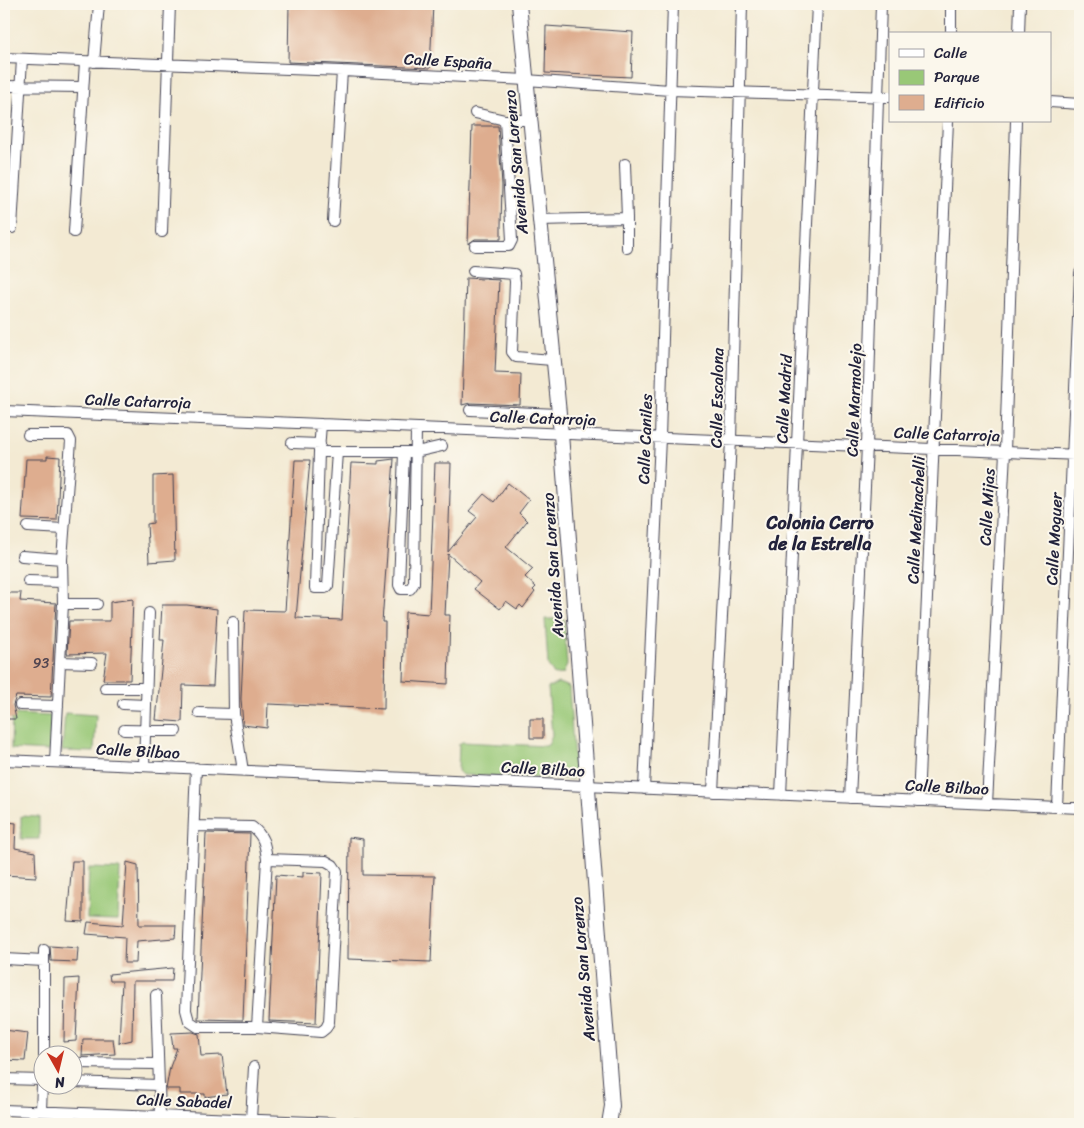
<svg xmlns="http://www.w3.org/2000/svg" width="1084" height="1128" viewBox="0 0 1084 1128" font-family="Sriracha,sans-serif">
<rect width="100%" height="100%" fill="#fbf7ec"/>
<filter id="ink" filterUnits="userSpaceOnUse"><feTurbulence type="fractalNoise" baseFrequency=".02" numOctaves="2"/><feDisplacementMap in="SourceGraphic" scale="10" xChannelSelector="R" yChannelSelector="G"/><feConvolveMatrix kernelMatrix="1 2 1 2 8 2 1 2 1" color-interpolation-filters="sRGB"/></filter>
<filter id="wash" filterUnits="userSpaceOnUse"><feTurbulence type="fractalNoise" baseFrequency=".0096" numOctaves="4" result="noise"/><feDisplacementMap in="SourceGraphic" scale="20" xChannelSelector="R" yChannelSelector="G"/><feGaussianBlur stdDeviation="1.12" result="paint"/><feColorMatrix in="noise" values="0 0 0 0 0 0 0 0 0 0 0 0 0 0 0 0 0 1.4 0 .05"/><feComposite in="paint" operator="in"/></filter>
<g filter="url(#wash)">
<rect width="100%" height="100%" fill="#f3ead3"/>
<path fill="#99c877" stroke="#5e7559" d="M545,619H564L567,665L563,674L554,675L548,665Z
M558,683L569,687L575,775L572,779L462,775L458,771L459,744L462,742L546,746L548,745L552,735L548,688Z
M65,713L96,715L94,752L62,751Z
M12,714L51,716L49,751L11,749Z
M21,816L39,817V839H21Z
M89,868L120,869L118,920L87,919Z"/>
<g id="blocks">
<path fill="#dead8f" d="M289,4H433L430,68L288,62Z
M546,26L633,32L631,77L545,73Z
M472,126H498L502,185L501,225V239H475L468,244Z
M466,278L499,280L495,373L521,374L520,405L470,403L462,405Z
M47,456L60,457L57,520L22,519L26,459H47Z
M394,459L382,622H385L384,709L268,704L267,728L243,725L241,699L245,610L285,611L295,460H310L296,618L342,620L351,463L378,464V461Z
M435,463H451L448,552L477,517L469,511L484,494L494,502L508,483L529,500L519,513L527,521L506,547L533,569L525,577L536,587L533,590L535,592L523,608L520,605L517,609L506,601L500,609L474,589L480,582L448,554L445,615H450L448,684L403,681L405,612L429,614Z
M173,475L175,560L149,562L147,524L153,523V476Z
M4,593H21L20,601L56,603L51,697L16,696L13,705L16,719H4Z
M133,599L130,680H103L107,653L67,654L69,621H110V602Z
M162,605H187L217,609L213,686L183,685L182,722L156,720L164,640H160Z
M530,719H543V738H530Z
M8,822L16,823L15,848L35,852L36,877L4,875L5,838Z
M206,833L250,834L243,1020L198,1019Z
M349,837L363,839V875L435,876L431,962L348,959Z
M72,861H83V922L67,921Z
M127,862L138,865L139,925H176L175,938L137,941L136,963H124L125,937L86,934L88,922L123,925Z
M303,872L322,873L316,1023L269,1021L276,875L303,877Z
M50,946L78,948L77,962L51,961Z
M173,968L172,981H133L132,1040L119,1043L122,981H110L109,974Z
M79,978L76,1041L64,1042L65,979Z
M4,1030L28,1033L25,1061L4,1060Z
M193,1032L199,1034L201,1056L222,1055L227,1094L205,1097V1094H180V1089H166L170,1067L177,1048H173L171,1033Z
M83,1039H113L115,1054L82,1056Z"/>
</g>
</g>
<g filter="url(#ink)">
<use href="#blocks" fill-opacity="0" stroke="#414052" stroke-width="1"/>
<g fill="none" stroke-linecap="round" stroke-linejoin="round">
<g stroke="#414052" stroke-width="12">
<path id="minor" d="M951,34V4
M1019,34L1020,4
M4,58L342,71L526,80L670,90L890,97
M94,62L99,4
M4,86L83,87
M1050,102L1080,104
M475,113L505,120H530
M627,218V248
M538,220L627,218L625,164
M333,221L342,71
M12,228L22,59
M74,232L85,62
M162,232L170,4
M475,246H509L512,240L505,120
M473,271L514,274L515,282L512,352L516,357L552,360
M470,410L558,414
M4,411L1080,455
M28,435H68L71,441L62,559L63,604L55,762
M292,443L320,444
M319,451L321,424
M337,452L328,586L325,588H315L319,452H416L442,446
M404,452L399,585L401,589H410L414,583L416,428
M28,527L64,529
M22,556L62,559
M28,581L62,582
M63,604H97
M233,622L234,714L243,771
M60,662L92,663
M105,688H146
M123,704L146,705
M20,705L58,706
M199,713L234,714
M124,730L176,731
M4,760L1080,808
M144,766L149,613
M196,768L186,1010L189,1021L198,1027H257L321,1032L326,1028L329,1022L337,871L333,865L326,861L267,859
M644,789L660,438L673,4
M713,792L731,440L742,4
M781,795L817,4
M850,798L867,446L881,4
M918,801L948,121
M987,804L1005,452L1016,121
M1057,807L1080,273
M194,826L252,827C264,836 265,845 267,859L257,1027
M44,950V1056
M4,959L44,961
M156,995L160,1115
M72,1063L158,1064
M4,1079L42,1080
M72,1082L158,1085
M4,1110L363,1124
M41,1111L42,1085
M251,1119L254,1067"/>
</g>
<g stroke="#414052" stroke-width="16">
<path id="secondary" d="M519,4L561,434L612,1106L609,1124"/>
</g>
<use href="#minor" stroke="#fff" stroke-width="10"/>
<use href="#secondary" stroke="#fff" stroke-width="14"/>
</g>
</g>
<g text-anchor="middle" dominant-baseline="central" stroke-width="4" stroke-linejoin="round" paint-order="stroke">
<g font-size="14" fill="#514550">
<text x="41" y="663">93</text>
</g>
<g font-size="16" fill="#22223b" stroke="#fbf7ec">
<text transform="translate(448 61) rotate(3)">Calle España</text>
<text transform="translate(516 162) rotate(-95)">Avenida San Lorenzo</text>
<text transform="translate(717 398) rotate(-89)">Calle Escalona</text>
<text transform="translate(784 399) rotate(-87)">Calle Madrid</text>
<text transform="translate(854 400) rotate(-88)">Calle Marmolejo</text>
<text transform="translate(138 401) rotate(2)">Calle Catarroja</text>
<text transform="translate(543 418) rotate(2)">Calle Catarroja</text>
<text transform="translate(947 434) rotate(2)">Calle Catarroja</text>
<text transform="translate(645 439) rotate(-88)">Calle Caniles</text>
<text transform="translate(987 507) rotate(-87)">Calle Mijas</text>
<text transform="translate(916 520) rotate(-87)">Calle Medinachelli</text>
<text transform="translate(1054 539) rotate(-87)">Calle Moguer</text>
<text transform="translate(553 565) rotate(-94)">Avenida San Lorenzo</text>
<text transform="translate(138 751) rotate(3)">Calle Bilbao</text>
<text transform="translate(543 769) rotate(3)">Calle Bilbao</text>
<text transform="translate(947 787) rotate(3)">Calle Bilbao</text>
<text transform="translate(583 969) rotate(-95)">Avenida San Lorenzo</text>
<text transform="translate(184 1101) rotate(2)">Calle Sabadel</text>
</g>
<g font-size="18" font-weight="bold" fill="#22223b" stroke="#fbf7ec">
<text x="820" y="523">Colonia Cerro<tspan x="820" dy="21">de la Estrella</tspan></text>
</g>
</g>
<rect width="1084" height="1128" fill="none" stroke="#fbf7ec" stroke-width="20"/>
<rect x="889" y="32" width="162" height="90" fill="#fbf7ec" stroke="#a4a2a5"/>
<rect x="899" y="49" width="25" height="8" fill="#ffffff" stroke="#a4a2a5"/>
<text x="934" y="58" font-size="15" fill="#22223b">Calle</text>
<rect x="899" y="70" width="25" height="15" fill="#99c877" stroke="#a4a2a5"/>
<text x="934" y="82" font-size="15" fill="#22223b">Parque</text>
<rect x="899" y="95" width="25" height="15" fill="#dead8f" stroke="#a4a2a5"/>
<text x="934" y="108" font-size="15" fill="#22223b">Edificio</text>
<g transform="translate(58 1070) rotate(172)"><circle r="24" fill="#fbf7ec" stroke="#a4a2a5"/>
<path d="M0-4L9 19L0 12L-9 19Z" fill="#c8321e"/>
<text y="-8" font-size="14" font-weight="bold" text-anchor="middle" fill="#22223b">N</text>
</g>
</svg>
